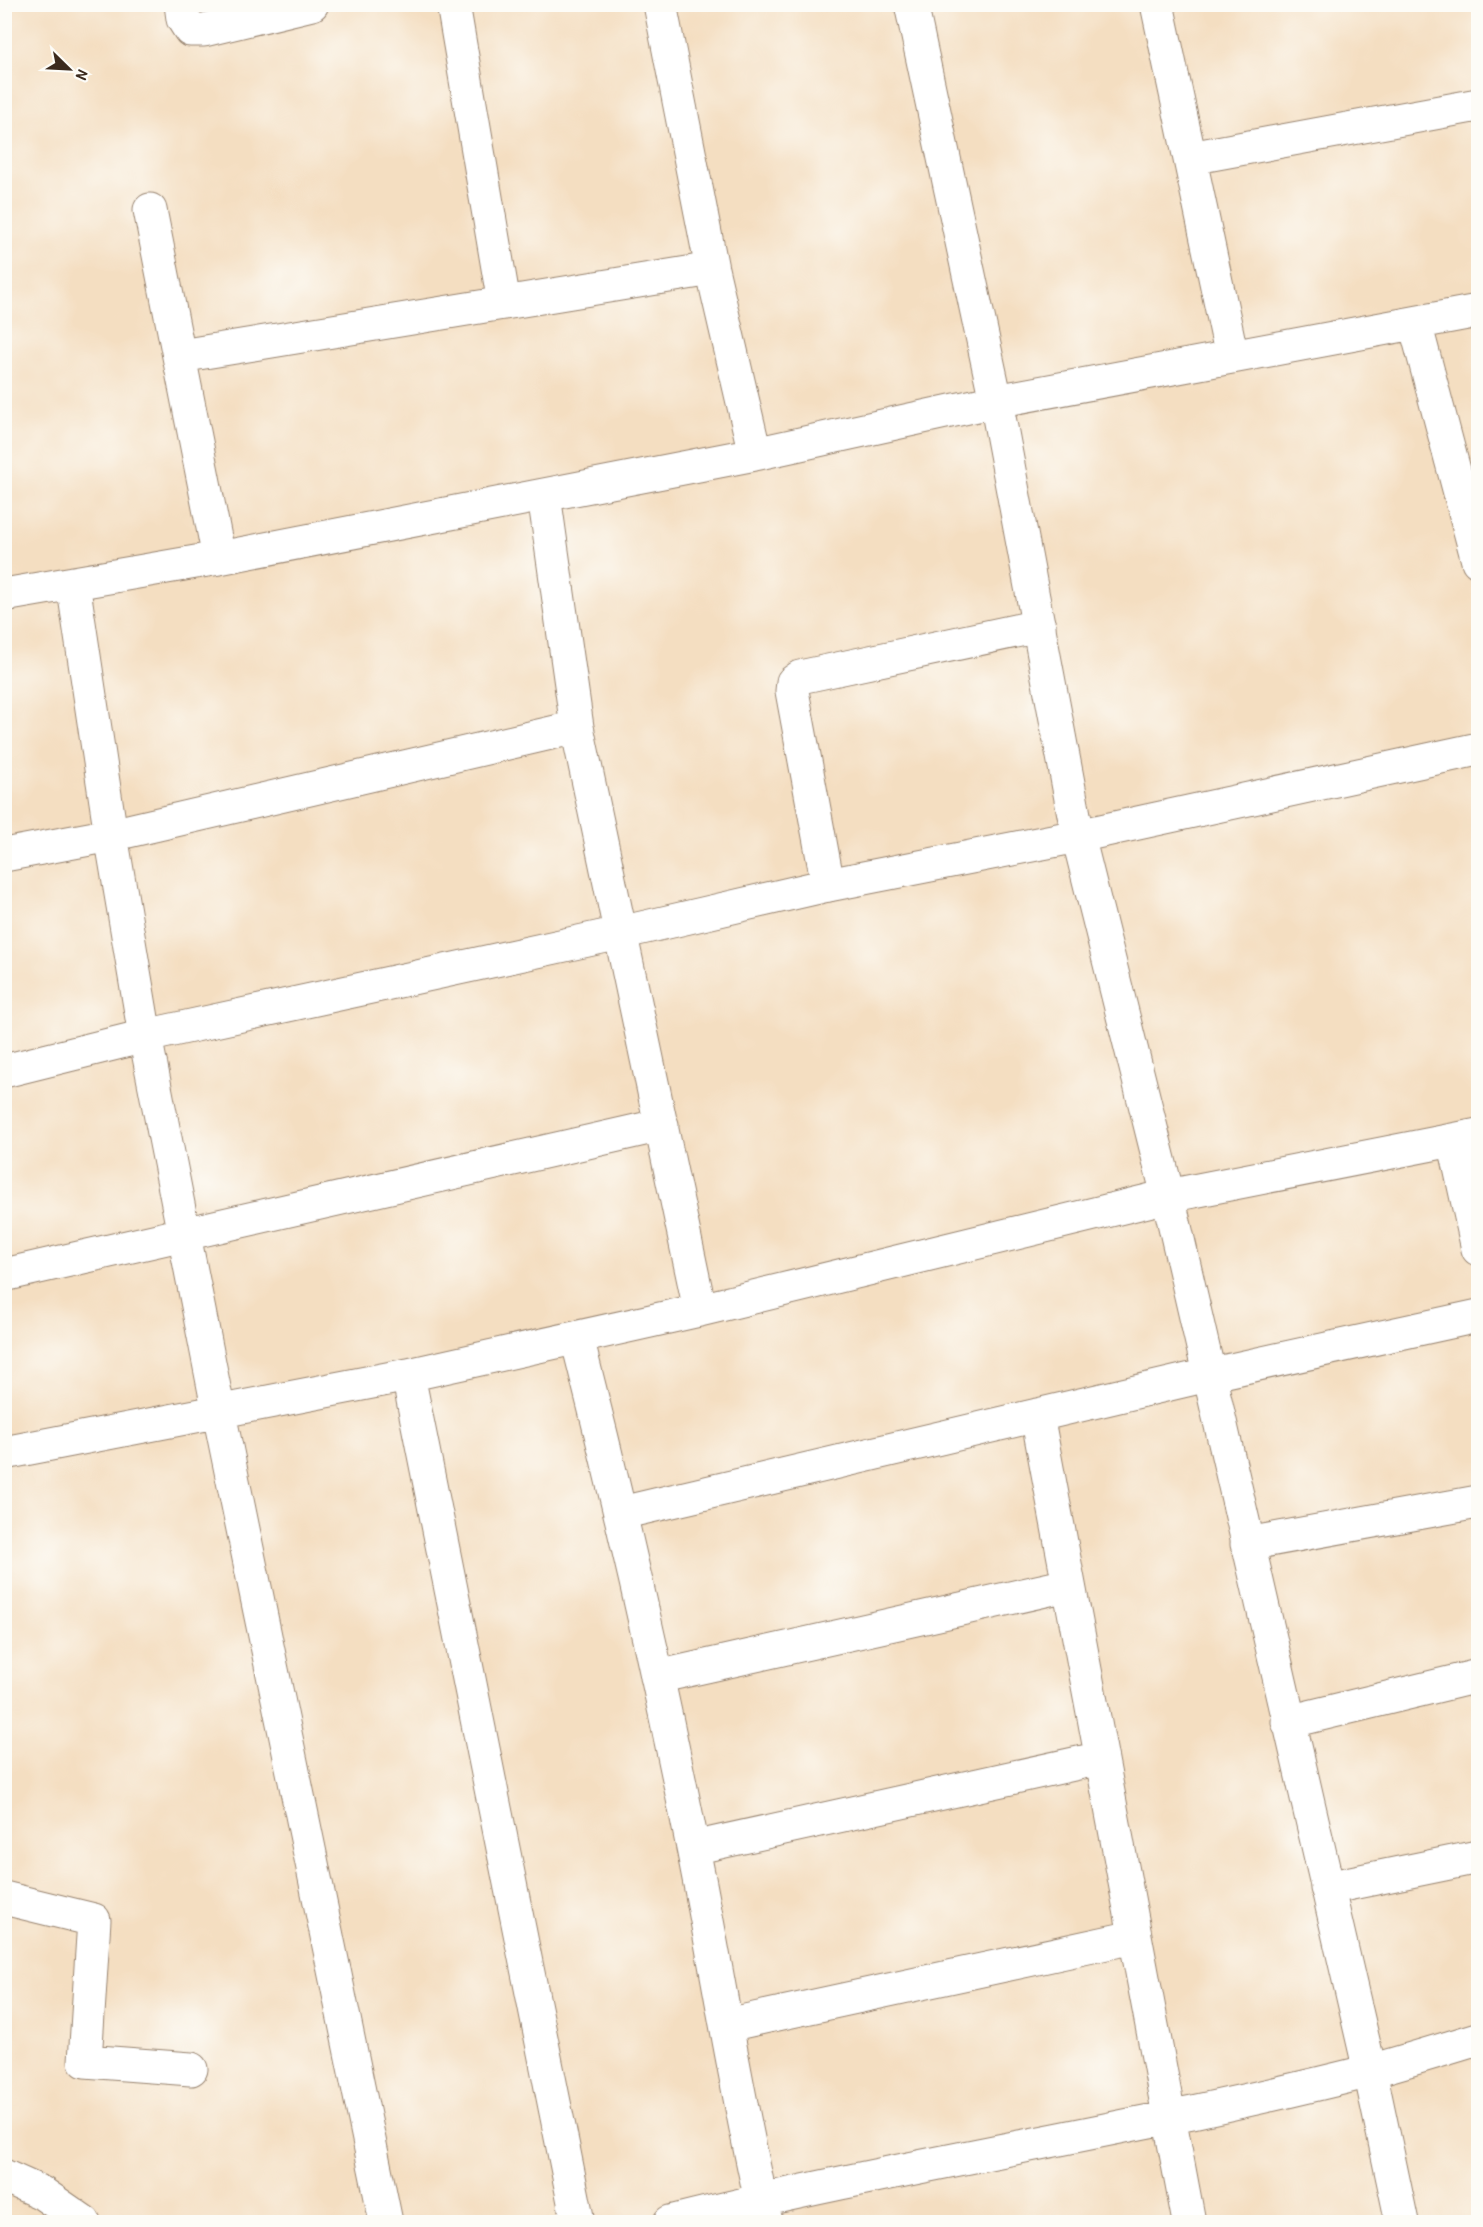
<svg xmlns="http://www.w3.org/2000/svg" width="1483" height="2227" viewBox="0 0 1483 2227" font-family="'Patrick Hand',sans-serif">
<rect width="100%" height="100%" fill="#fdfcf7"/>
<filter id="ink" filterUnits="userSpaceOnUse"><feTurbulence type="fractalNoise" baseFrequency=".0167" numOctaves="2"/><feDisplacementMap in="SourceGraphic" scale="12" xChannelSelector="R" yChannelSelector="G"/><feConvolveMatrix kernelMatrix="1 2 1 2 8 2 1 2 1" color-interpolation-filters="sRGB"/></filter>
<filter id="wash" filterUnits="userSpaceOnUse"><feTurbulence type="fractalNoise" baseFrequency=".008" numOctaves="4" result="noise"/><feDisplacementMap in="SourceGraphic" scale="24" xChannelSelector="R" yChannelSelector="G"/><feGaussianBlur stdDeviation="1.35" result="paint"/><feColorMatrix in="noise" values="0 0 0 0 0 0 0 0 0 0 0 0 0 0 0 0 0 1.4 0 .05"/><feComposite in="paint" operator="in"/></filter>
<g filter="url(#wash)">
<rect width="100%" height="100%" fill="#f4dec1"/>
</g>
<g filter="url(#ink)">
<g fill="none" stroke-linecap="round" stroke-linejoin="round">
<g stroke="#988470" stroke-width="35">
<path id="minor" d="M181,4L183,19L190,30H204L312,4
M453,4L504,303
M660,4L712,269L755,454
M1157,4L1232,357
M1190,158L1478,105
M150,210L219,558
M1415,323L1478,561
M180,356L712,269
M544,495L577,727L700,1310
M73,583L111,835L145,1036L219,1413L386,2222
M4,595L219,558L755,454L996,401L1478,311
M4,855L111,835L577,727
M828,885L792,691L793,682L800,677L1039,626
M1454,1140L1478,1249
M4,1275L662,1125
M577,1338C620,1507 659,1677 693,1848C718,1972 737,2099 766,2222
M408,1375L578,2222
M1037,1415L1189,2222
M4,1453L408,1375L700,1310L1168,1196L1478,1135
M621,1513L1208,1375L1478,1316
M1247,1544L1478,1502
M657,1677L1068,1585
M1288,1722L1478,1676
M693,1848L1101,1758
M1327,1888L1478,1857
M4,1898L94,1920L85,2061L191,2069
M727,2025L1134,1937
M4,2176L42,2193L84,2222
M670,2222C902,2164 1138,2130 1370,2071C1406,2061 1442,2050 1478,2039"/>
</g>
<g stroke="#988470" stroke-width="35">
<path id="tertiary" d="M911,4L996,401L1078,836L1168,1196L1370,2071L1402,2222
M4,1071L145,1036L620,933L828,885L1078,836L1478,749"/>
</g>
<use href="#minor" stroke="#fff" stroke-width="33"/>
<use href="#tertiary" stroke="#fff" stroke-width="33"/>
</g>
</g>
<rect width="1483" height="2227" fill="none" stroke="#fdfcf7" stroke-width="24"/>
<g transform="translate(69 69) rotate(114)" stroke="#fdfcf7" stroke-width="4.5" paint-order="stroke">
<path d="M0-4.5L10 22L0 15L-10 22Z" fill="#3b2a1e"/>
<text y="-9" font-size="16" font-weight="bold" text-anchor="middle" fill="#3b2a1e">N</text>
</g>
</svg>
